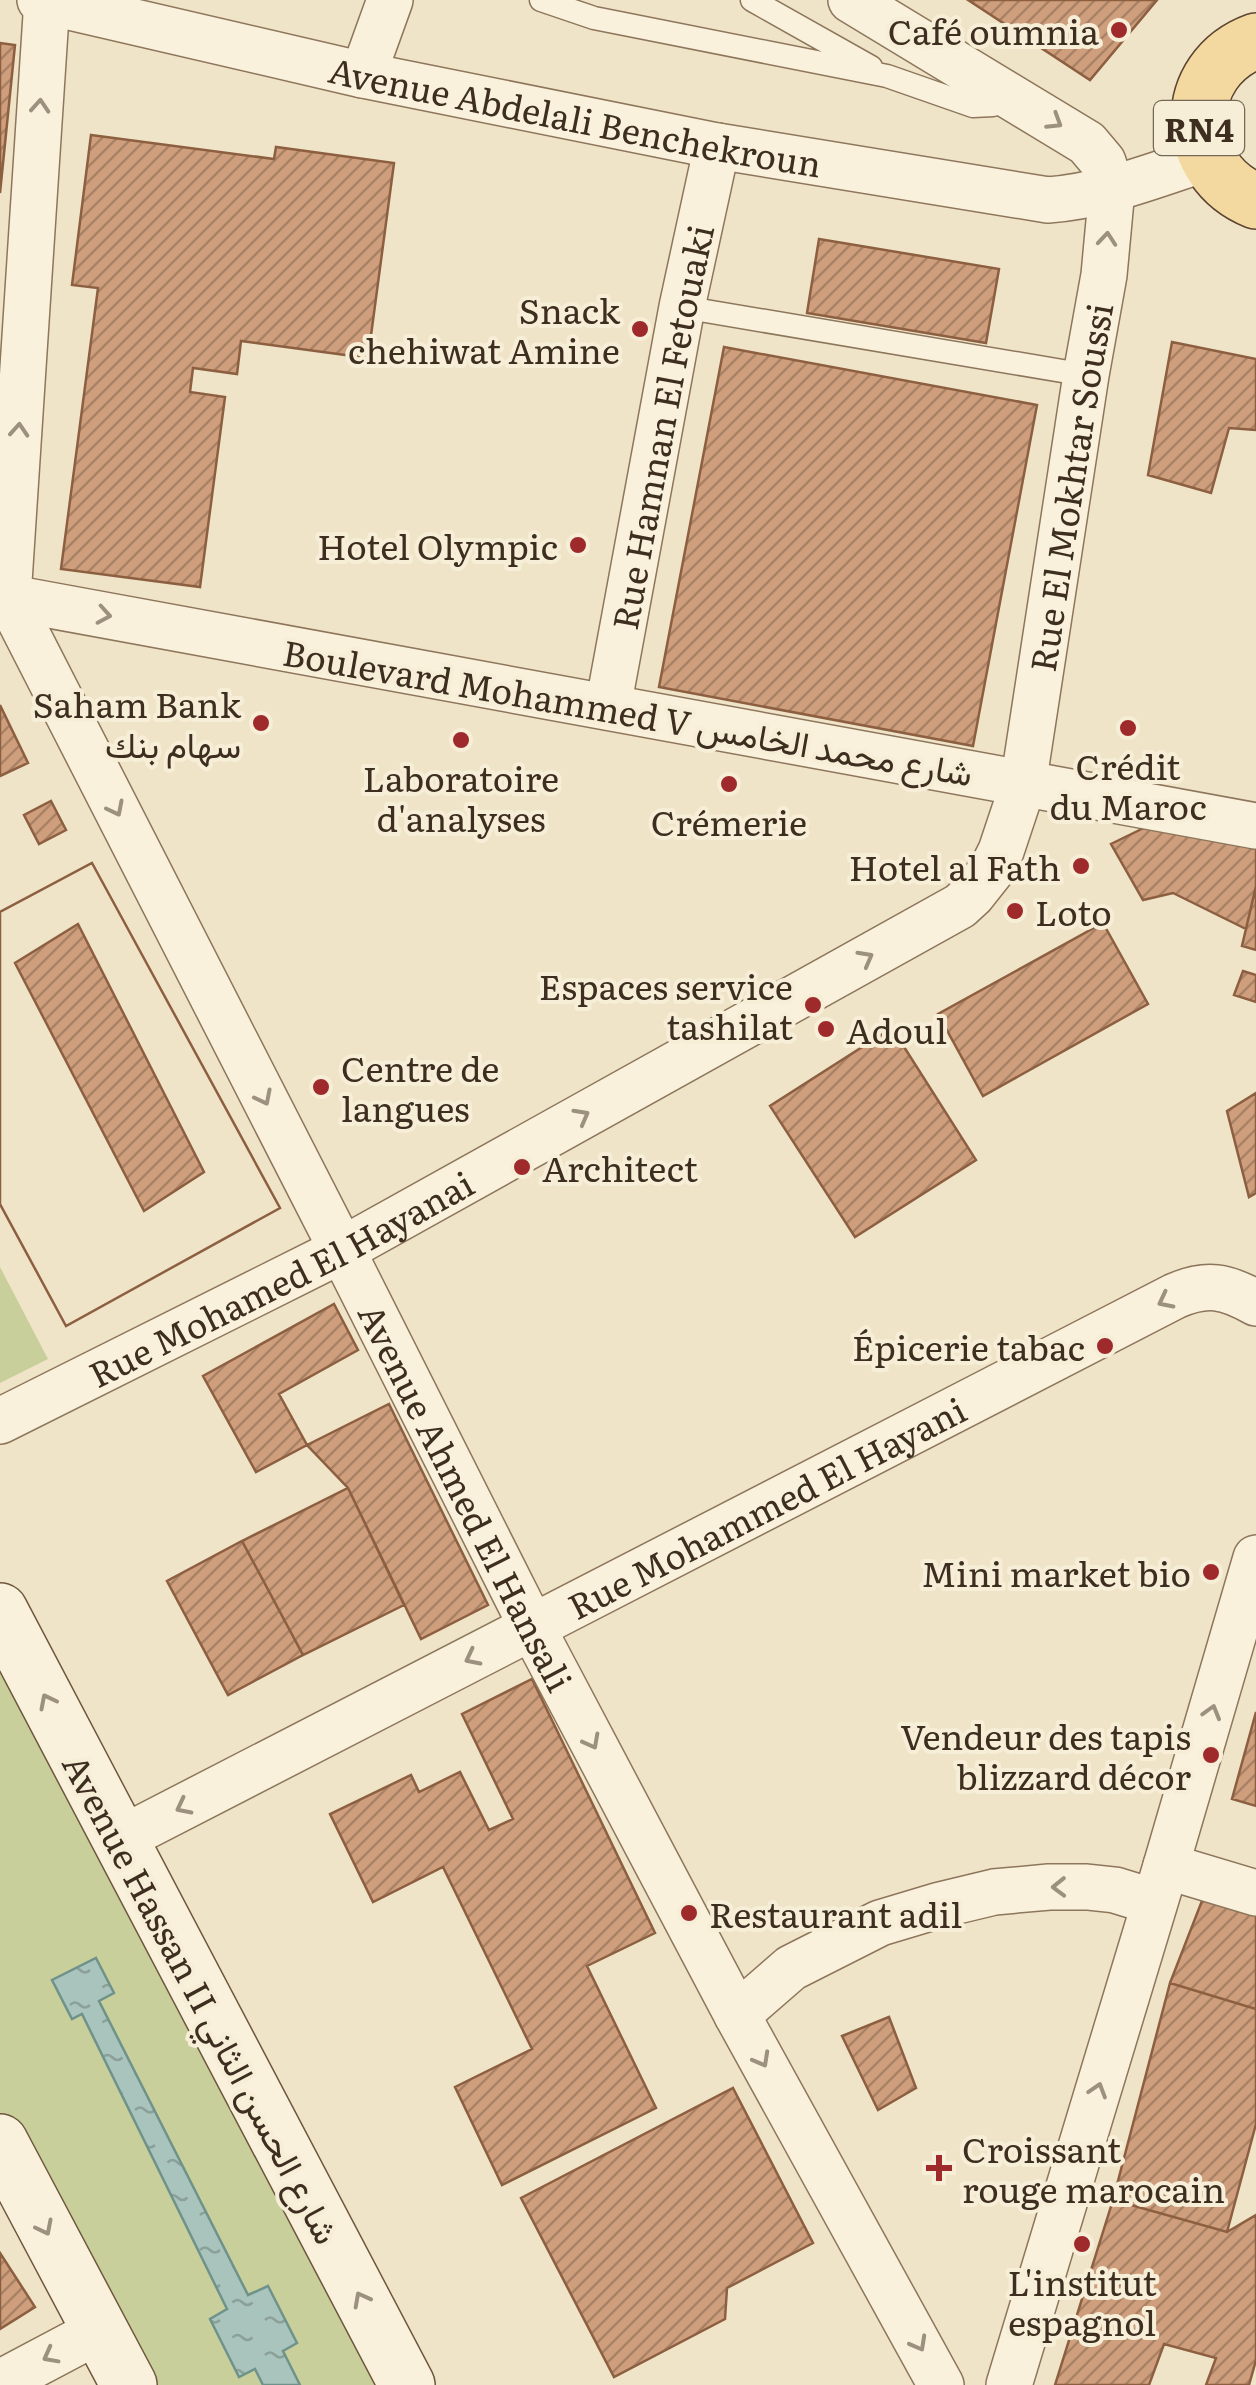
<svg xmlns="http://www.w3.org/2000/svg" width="1256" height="2385" viewBox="0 0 1256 2385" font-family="Literata,Vazirmatn,serif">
<defs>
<pattern id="water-ripples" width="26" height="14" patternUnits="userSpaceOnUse" patternTransform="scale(2.5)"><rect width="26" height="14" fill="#a9c4bc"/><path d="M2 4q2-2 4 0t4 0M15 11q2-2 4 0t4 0" fill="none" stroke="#8ba098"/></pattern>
<pattern id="building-hatch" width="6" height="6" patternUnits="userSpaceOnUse" patternTransform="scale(2.5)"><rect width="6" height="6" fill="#cf9f7d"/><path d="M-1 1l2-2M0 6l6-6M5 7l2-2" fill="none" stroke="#a98266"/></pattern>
</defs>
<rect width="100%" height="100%" fill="#f0e4c8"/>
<path fill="#c9cf9b" d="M0,1267L48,1359L0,1383Z
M0,1634L404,2385H131L0,2142Z"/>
<path fill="url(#water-ripples)" stroke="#6f938a" stroke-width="2.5" d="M96,1958L114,1993L99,2001L248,2295L268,2286L297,2343L283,2351L300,2385H263L255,2369L239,2377L210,2319L227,2309L82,2014L72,2019L52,1980Z"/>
<path fill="url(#building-hatch)" stroke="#8d5f41" stroke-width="2.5" fill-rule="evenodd" d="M968,0H1157L1090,80Z
M0,43L15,45L0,193Z
M91,135L274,159L276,147L394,163L368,358L241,341L237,374L193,368L190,392L225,397L200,587L61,569L98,288L72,285Z
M819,239L999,269L986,343L807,313Z
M1172,342L1256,359V430L1229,428L1211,493L1148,475Z
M724,347L1037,405L973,746L659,687Z
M0,705L28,763L0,776Z
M51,801L66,830L39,844L24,815Z
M1154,823L1256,849V886L1246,929L1173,893L1143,900L1111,844Z
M92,863L280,1208L66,1326L0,1204V912ZM78,924L204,1172L144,1211L15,963Z
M92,863L280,1208L66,1326L0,1204V912Z
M1256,886V950L1242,946Z
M1103,923L1148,1004L983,1096L938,1014Z
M1243,971L1256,975V1002L1234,995Z
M892,1028L976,1160L855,1237L770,1106Z
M1256,1093V1193L1249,1197L1227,1111Z
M334,1304L358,1350L279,1394L307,1445L256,1472L203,1376Z
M389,1404L488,1605L421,1639L348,1488L307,1445Z
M348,1488L404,1605L303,1655L242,1541Z
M242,1541L303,1655L228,1695L167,1581Z
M532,1679L655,1933L587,1966L656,2108L502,2185L455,2087L532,2049L443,1867L373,1902L330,1814L411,1775L419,1792L460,1772L489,1830L513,1819L462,1714Z
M1256,1712V1806L1232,1799Z
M1205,1893L1256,1910V2009L1170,1983Z
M1170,1983L1256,2009V2124L1227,2232L1113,2200Z
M889,2017L916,2088L878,2110L842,2036Z
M733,2088L813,2243L727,2288L725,2319L614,2377L521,2198Z
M1113,2200L1227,2232L1256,2215V2360L1249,2385H1206L1216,2358L1164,2344L1149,2385H1055Z
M0,2253L35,2307L0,2329Z"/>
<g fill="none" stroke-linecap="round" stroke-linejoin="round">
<g stroke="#8d765c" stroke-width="25">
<path id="lane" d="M541,0L594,18L887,76L973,106L993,105L1006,96
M752,0L871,67
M682,307L1086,375"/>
</g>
<g stroke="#8d765c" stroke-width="48">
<g id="street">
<path id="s1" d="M40,0L363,75L717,146L1048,200C1103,196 1155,175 1207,158"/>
<path d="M363,75L390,0"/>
<path d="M0,596L1256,826"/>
<path id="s2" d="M8,597L342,1250L532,1627L737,2015L941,2385"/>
<path d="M8,597L47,0"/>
<path id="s3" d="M608,707L682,307L717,146"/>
<path id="s4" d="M0,1421L342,1250L960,906L972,895L991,871L1001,851L1023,785L1086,375L1104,275L1112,189L1103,162L1087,143L851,0"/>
<path id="s5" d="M119,1840L1175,1296C1207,1282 1226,1286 1256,1303"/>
<path d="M1166,1866L1256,1893"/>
<path d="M737,2015L791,1968L880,1923L940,1905L994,1892L1049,1887H1087L1115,1890L1154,1902"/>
<path d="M0,2383L100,2330"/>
<path d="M1009,2385L1166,1866L1256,1558"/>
</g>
</g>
<g stroke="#6f573f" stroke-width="58">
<path id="secondary" d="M0,1611L407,2385
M0,2142L129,2385"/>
</g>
<g stroke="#5b4430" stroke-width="58">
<path id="primary" d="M1256,41C1179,69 1181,171 1256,201"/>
</g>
<use href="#lane" stroke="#faf1dc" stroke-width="22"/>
<use href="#street" stroke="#faf1dc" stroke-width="45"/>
<use href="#secondary" stroke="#faf1dc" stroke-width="55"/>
<use href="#primary" stroke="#f3d9a0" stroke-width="55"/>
</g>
<defs><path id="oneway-chevron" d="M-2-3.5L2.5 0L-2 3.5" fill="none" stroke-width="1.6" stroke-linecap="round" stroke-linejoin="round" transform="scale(2.5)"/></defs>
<g stroke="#9c907e">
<use href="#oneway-chevron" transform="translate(40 106) rotate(-86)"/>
<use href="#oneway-chevron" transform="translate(1055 122) rotate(32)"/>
<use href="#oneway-chevron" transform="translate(1107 239) rotate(-85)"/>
<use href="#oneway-chevron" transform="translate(19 430) rotate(-86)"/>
<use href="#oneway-chevron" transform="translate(104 615) rotate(10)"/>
<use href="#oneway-chevron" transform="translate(116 809) rotate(63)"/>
<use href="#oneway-chevron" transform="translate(866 958) rotate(-29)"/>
<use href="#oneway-chevron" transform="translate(264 1098) rotate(63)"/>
<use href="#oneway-chevron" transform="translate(582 1116) rotate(-29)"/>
<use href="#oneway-chevron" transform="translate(1165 1301) rotate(153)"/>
<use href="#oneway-chevron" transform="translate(472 1658) rotate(153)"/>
<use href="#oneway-chevron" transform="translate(47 1701) rotate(-117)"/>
<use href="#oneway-chevron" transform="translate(1212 1712) rotate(-74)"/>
<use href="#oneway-chevron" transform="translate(592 1742) rotate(62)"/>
<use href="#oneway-chevron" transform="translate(183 1807) rotate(153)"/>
<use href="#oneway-chevron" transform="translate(1059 1887) rotate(179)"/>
<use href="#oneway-chevron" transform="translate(762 2060) rotate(61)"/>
<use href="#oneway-chevron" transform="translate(1098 2090) rotate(-73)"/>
<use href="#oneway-chevron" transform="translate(45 2228) rotate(63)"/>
<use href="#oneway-chevron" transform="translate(361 2299) rotate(-118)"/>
<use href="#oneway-chevron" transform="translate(919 2344) rotate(61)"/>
<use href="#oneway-chevron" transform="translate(50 2356) rotate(152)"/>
</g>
<g fill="#9e2a2b" stroke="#f7eed8" stroke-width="4">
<circle cx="1119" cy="30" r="10"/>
<circle cx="640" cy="329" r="10"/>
<circle cx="578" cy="545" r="10"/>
<circle cx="261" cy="723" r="10"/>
<circle cx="1128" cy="728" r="10"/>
<circle cx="461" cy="740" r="10"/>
<circle cx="729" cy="784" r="10"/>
<circle cx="1081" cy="866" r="10"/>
<circle cx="1015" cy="911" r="10"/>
<circle cx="813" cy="1005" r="10"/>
<circle cx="826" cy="1029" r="10"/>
<circle cx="321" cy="1087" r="10"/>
<circle cx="522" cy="1167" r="10"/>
<circle cx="1105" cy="1346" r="10"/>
<circle cx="1211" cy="1572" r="10"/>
<circle cx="1211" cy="1755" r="10"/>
<circle cx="689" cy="1913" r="10"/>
<path d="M934 2153h10v10h10v10h-10v10h-10v-10h-10v-10h10z"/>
<circle cx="1082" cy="2244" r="10"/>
</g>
<g text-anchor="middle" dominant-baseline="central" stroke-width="8" stroke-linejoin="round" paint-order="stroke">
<rect fill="#f7eed8" stroke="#756857" stroke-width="2.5" x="1154" y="101" width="90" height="54" rx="8"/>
<g font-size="32" font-weight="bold" fill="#3d2e20">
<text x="1199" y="128">RN4</text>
</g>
<g font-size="35" fill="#3d2e20" stroke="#f7eed8" text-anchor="end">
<text x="1099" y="30">Café oumnia</text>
<text x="620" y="309">Snack<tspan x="620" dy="40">chehiwat Amine</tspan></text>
<text x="558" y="545">Hotel Olympic</text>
<text x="241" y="703">Saham Bank<tspan x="241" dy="40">سهام بنك</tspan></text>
<text x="1128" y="765" text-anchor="middle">Crédit<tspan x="1128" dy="40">du Maroc</tspan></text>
<text x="461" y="777" text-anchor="middle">Laboratoire<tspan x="461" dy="40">d'analyses</tspan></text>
<text x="729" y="821" text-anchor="middle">Crémerie</text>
<text x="1061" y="866">Hotel al Fath</text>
<text x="1035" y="911" text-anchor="start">Loto</text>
<text x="793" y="985">Espaces service<tspan x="793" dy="40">tashilat</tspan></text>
<text x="846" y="1029" text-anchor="start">Adoul</text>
<text x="341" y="1067" text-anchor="start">Centre de<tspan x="341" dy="40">langues</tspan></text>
<text x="542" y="1167" text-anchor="start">Architect</text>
<text x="1085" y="1346">Épicerie tabac</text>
<text x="1191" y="1572">Mini market bio</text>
<text x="1191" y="1735">Vendeur des tapis<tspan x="1191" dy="40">blizzard décor</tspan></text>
<text x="709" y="1913" text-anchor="start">Restaurant adil</text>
<text x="962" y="2148" text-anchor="start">Croissant<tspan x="962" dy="40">rouge marocain</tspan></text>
<text x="1082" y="2281" text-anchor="middle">L'institut<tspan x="1082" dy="40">espagnol</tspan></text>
</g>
<g font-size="35" fill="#3d2e20" stroke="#f7eed8">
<text stroke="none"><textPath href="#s1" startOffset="548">Avenue Abdelali Benchekroun</textPath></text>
<text stroke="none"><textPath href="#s3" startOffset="285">Rue Hamnan El Fetouaki</textPath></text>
<text stroke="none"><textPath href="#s4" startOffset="1530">Rue El Mokhtar Soussi</textPath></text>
<text transform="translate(628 711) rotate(10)">Boulevard Mohammed V شارع محمد الخامس</text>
<text stroke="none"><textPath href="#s4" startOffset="315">Rue Mohamed El Hayanai</textPath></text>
<text stroke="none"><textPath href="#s2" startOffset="1010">Avenue Ahmed El Hansali</textPath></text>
<text stroke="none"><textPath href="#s5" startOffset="728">Rue Mohammed El Hayani</textPath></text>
<text transform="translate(203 1998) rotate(62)">Avenue Hassan II شارع الحسن الثاني</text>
</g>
</g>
</svg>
